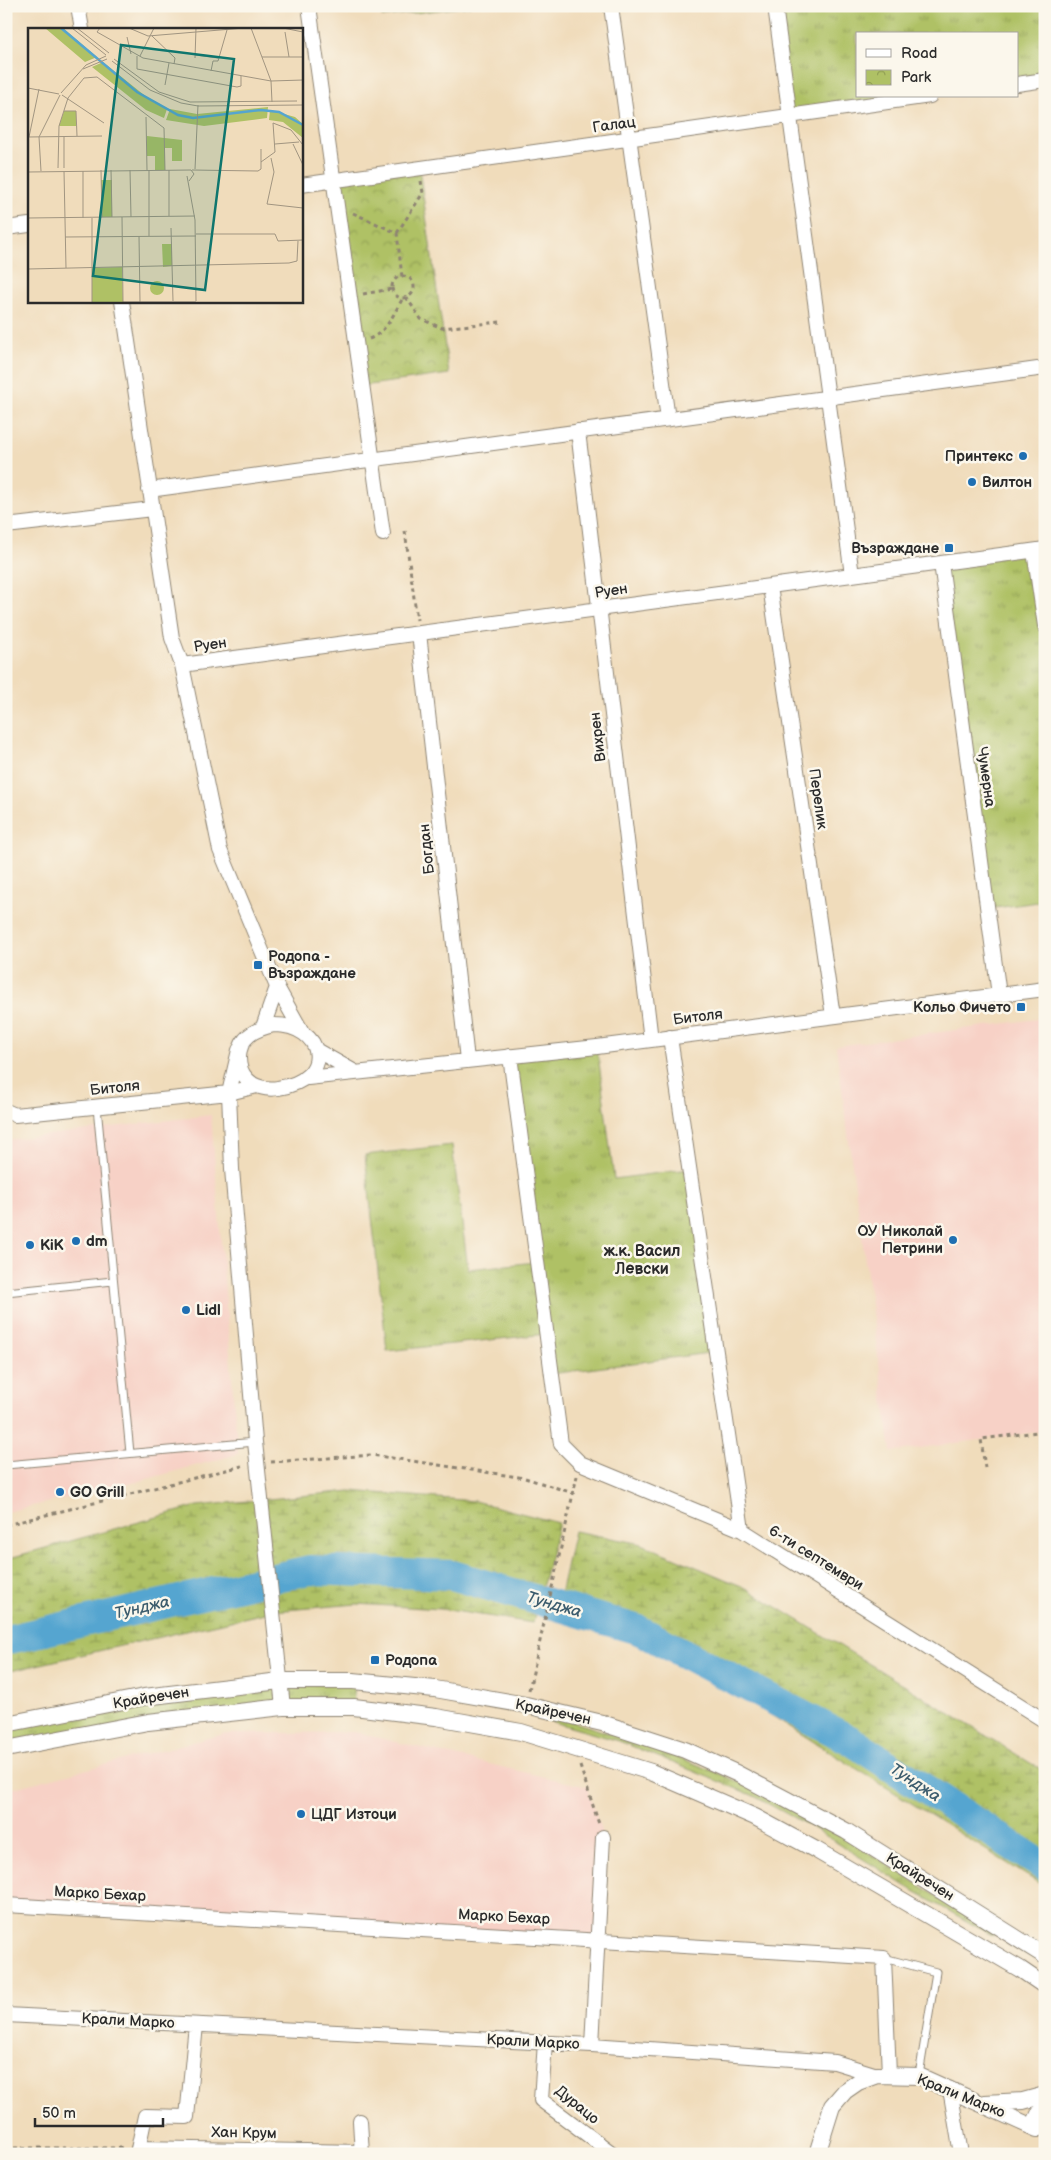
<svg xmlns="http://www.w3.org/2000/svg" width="1051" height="2160" viewBox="0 0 1051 2160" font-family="'Balsamiq Sans',sans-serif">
<defs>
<pattern id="grass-tufts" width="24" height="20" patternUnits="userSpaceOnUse" patternTransform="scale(1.25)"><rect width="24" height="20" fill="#afc165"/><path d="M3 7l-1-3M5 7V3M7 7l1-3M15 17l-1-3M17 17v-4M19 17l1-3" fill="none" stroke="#8f9d53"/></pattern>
<pattern id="wetland-marsh" width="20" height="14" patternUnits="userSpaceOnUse" patternTransform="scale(1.25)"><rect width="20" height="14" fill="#afc165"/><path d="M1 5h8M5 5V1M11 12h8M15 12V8" fill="none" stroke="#8f9d53"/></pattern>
<pattern id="park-crowns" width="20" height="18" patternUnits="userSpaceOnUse" patternTransform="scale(1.25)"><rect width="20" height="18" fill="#afc165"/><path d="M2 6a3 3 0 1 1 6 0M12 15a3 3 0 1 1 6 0" fill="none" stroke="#8f9d53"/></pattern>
</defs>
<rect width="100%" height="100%" fill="#fbf7ec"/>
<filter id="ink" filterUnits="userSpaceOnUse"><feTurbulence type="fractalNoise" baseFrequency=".02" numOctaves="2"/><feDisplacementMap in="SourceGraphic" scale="10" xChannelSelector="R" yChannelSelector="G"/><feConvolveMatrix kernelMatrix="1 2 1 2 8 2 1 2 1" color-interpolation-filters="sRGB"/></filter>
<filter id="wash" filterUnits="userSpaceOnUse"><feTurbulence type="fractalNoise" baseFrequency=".0096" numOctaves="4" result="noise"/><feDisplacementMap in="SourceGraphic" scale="20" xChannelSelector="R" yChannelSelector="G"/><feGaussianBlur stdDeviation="1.12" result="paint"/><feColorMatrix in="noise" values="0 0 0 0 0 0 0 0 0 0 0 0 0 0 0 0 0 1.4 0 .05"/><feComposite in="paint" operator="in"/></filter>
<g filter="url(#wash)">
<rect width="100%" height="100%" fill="#f0dcbb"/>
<path fill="#f7d1c6" d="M1045,1018V1431L891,1452L836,1046Z
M211,1115L238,1454L129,1484L6,1512V1140Z
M354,1732L587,1787L603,1837L597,1939L6,1905V1790L224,1734Z"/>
<path fill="url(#grass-tufts)" stroke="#6d7648" d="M775,6H1045V80L1017,84V34H857V96H930L790,116Z
M1034,551L1045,626V901L988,909L941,563Z
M597,1047L614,1179L689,1169L716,1352L551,1374L546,1334L387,1351L365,1155L452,1145L468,1269L536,1262L510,1056Z
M353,1681L354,1707H283L6,1749V1724L144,1697Z
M540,1712C633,1739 733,1773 818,1822C877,1856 935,1896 994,1933L993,1936L914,1891L815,1829L752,1795L619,1741L539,1718Z"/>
<path fill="url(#wetland-marsh)" stroke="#6d7648" d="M351,1491L474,1501L559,1523L533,1623L441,1609L357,1604L274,1611L6,1672V1559L197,1506Z
M574,1531L642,1544L746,1588L1045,1772V1887L736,1693L638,1645L555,1617Z"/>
<path fill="url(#park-crowns)" stroke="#6d7648" d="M381,6H470L382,17Z
M419,168L449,374L362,386L334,180Z"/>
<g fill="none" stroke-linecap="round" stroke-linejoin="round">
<path stroke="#55a5d0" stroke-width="30" d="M6,1640L309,1570L452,1575L639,1630L850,1740L1045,1867"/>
</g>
</g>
<g filter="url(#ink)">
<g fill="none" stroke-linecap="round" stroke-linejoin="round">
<g stroke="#8e8473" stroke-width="9">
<path id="service" d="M97,1107L130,1453
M6,1292L113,1281
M6,1465L255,1442
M884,1958L936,1972L919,2075"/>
</g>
<g stroke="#8e8473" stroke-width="16">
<path id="minor" d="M78,6L82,29
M309,6L383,534
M611,6L668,419
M775,6L852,575
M1017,84L1045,80
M301,185L930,96
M6,228L29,225
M122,301L172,638L182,665L220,850L277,987L301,1030
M578,431L651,1040
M149,490L1045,368
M6,526L152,509
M1034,551L1045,626
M941,563L999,995
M770,586L833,1016
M419,633L467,1060
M182,665L1045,549
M274,1025C324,1025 336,1079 278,1088C267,1090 254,1087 247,1079C241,1073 239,1066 239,1058C239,1037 255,1029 274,1025Z
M263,1027L277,987
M670,1037L742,1530
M239,1050L229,1093L232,1169L255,1442L283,1707
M316,1050L355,1072
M510,1056L561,1444L580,1463L742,1530L1045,1721
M308,1078L597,1047L1045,989
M6,1111L15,1115L229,1093L257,1086
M6,1905L884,1958L889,2074
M6,2015L592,2045L835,2062L877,2075
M545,2042L541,2100L613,2154
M592,2045L603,1837
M950,2089L961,2154
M360,2121L362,2154
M138,2148L362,2152
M137,2154L145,2116L187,2117L196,2025"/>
</g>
<g stroke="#8e8473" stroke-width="18">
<path id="tertiary" d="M6,1724L144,1697L280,1681H353L435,1689L526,1705L602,1723L685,1750L736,1773L846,1831L1045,1956
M6,1749L148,1722L283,1707H354L436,1717L521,1732L651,1772L755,1817L816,1850L1020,1969L1045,1986
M985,2103L1023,2101L1045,2095
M1033,2127L1040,2112L1045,2108
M817,2154L832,2106L845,2091L858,2082L877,2075L919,2076L1037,2129L1045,2126"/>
</g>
<path stroke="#8e8473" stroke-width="3" stroke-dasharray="4 4" stroke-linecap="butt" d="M439,6L440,10
M353,213L397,233L402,277
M397,233L423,193L421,181
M392 287a11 11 0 1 1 22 0a11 11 0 1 1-22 0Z
M363,294L392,289
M406,297L421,319L442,328L500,322
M369,339C387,332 394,313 403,298
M405,531L417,620
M271,1462L372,1455L525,1478L573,1493
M985,1468L981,1439L1045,1431
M6,1525L242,1466
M529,1690L577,1476
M580,1766L599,1824
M6,2148H123"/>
<use href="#service" stroke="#fff" stroke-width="7"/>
<use href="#minor" stroke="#fff" stroke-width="14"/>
<use href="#tertiary" stroke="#fff" stroke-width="16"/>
</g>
</g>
<g fill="#1f6fb2" stroke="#fbf7ec" stroke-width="2">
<circle cx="1023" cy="456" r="5"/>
<circle cx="972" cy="482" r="5"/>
<rect x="944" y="543" width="10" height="10" rx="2.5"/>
<rect x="253" y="960" width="10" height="10" rx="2.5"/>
<rect x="1016" y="1002" width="10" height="10" rx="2.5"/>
<circle cx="953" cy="1240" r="5"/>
<circle cx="76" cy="1241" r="5"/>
<circle cx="30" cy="1245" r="5"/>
<circle cx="186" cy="1310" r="5"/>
<circle cx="60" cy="1492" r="5"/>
<rect x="370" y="1655" width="10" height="10" rx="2.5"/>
<circle cx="301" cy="1814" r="5"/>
</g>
<g text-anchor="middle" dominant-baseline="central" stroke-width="5" stroke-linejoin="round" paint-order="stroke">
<g font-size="15" fill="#2b2b2b" stroke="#fbf7ec">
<text transform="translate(614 125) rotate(-8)">Галац</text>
<text transform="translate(611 591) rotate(-8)">Руен</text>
<text transform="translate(210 645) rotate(-8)">Руен</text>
<text transform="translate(598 737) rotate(-97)">Вихрен</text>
<text transform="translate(986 777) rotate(82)">Чумерна</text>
<text transform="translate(818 799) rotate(82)">Перелик</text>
<text transform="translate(427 849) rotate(-96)">Богдан</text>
<text transform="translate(698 1017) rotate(-7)">Битоля</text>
<text transform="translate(115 1088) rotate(-6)">Битоля</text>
<text transform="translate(816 1558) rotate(32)">6-ти септември</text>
<text transform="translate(151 1698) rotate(-9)">Крайречен</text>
<text transform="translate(553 1712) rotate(12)">Крайречен</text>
<text transform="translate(920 1877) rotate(32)">Крайречен</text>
<text transform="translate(100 1894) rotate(3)">Марко Бехар</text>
<text transform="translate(504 1917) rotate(3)">Марко Бехар</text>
<text transform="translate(128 2021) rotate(3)">Крали Марко</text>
<text transform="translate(533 2042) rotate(3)">Крали Марко</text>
<text transform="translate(961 2096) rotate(22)">Крали Марко</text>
<text transform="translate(577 2105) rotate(39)">Дурацо</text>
<text transform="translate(244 2133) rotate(1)">Хан Крум</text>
</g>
<g font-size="15" font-weight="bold" fill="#2b2b2b" stroke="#fbf7ec" text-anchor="start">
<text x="1013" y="456" text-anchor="end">Принтекс</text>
<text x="982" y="482">Вилтон</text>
<text x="939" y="548" text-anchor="end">Възраждане</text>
<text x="268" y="956">Родопа -<tspan x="268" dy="17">Възраждане</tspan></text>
<text x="1011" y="1007" text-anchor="end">Кольо Фичето</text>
<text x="943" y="1231" text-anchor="end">ОУ Николай<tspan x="943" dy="17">Петрини</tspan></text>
<text x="86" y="1241">dm</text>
<text x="40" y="1245">KiK</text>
<text x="196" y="1310">Lidl</text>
<text x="70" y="1492">GO Grill</text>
<text x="385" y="1660">Родопа</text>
<text x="311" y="1814">ЦДГ Изтоци</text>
</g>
<g font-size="16" font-weight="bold" fill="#2b2b2b" stroke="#fbf7ec">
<text x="642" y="1251">ж.к. Васил<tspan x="642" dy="18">Левски</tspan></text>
</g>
<g font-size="16" font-style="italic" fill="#3c5c6d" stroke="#fbf7ec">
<text transform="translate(554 1605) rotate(16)">Тунджа</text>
<text transform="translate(142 1608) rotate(-13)">Тунджа</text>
<text transform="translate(915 1783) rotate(33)">Тунджа</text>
</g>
</g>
<g transform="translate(28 28)">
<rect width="275" height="275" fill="#f0dcbb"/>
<path d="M36,83H48V98H31ZM119,108L154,112V133H144V120H137V142H127V128H119ZM73,152H84V189H74ZM94,239L95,274L64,275V240Z" fill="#afc165"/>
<path d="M17,0H35L69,29L57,34ZM75,34L121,71L139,81L136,90L118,82L64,39ZM240,79L239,90L176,98L138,92L142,81L169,86ZM242,82L267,89L275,96V110L255,94L241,92Z" fill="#afc165"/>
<path d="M134,216H144V238L135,239ZM122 260a7 7 0 1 1 14 0a7 7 0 1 1-14 0Z" fill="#afc165"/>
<path fill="none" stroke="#55a5d0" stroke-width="2.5" d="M33,0L109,64L150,87L165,90L233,82L251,84L275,97"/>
<path fill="none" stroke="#a19581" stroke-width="1" d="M44,0L78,27M49,0L81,25M72,0L69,4L115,30L243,53L275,52M101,0L120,8L216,0M223,0L243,53L244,74M255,0L275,4M257,4L261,29M124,8L147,30L146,36M99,9L103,26M167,27L190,30M109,28V41L209,59L213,58V48M112,28L126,0M234,29H275M167,30L168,0M86,31L131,64L162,74L269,73M84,33L122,62L153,75L170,78L275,77M55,41L79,31M183,43L185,33H190L199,2M137,57L141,35M0,60L31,66M33,65L58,37L78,28M34,67L76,95M36,83H48L49,108M118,89L119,142M36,108V140M0,109L74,108M1,109L11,61M247,116L271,114M265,116L275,137M243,130L246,144L239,176L275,180M233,134L247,124L245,95L263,102L275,117M30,140L31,98L40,70L56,50L69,49L136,100L137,142M167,141L170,77M73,142L74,189M83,142L84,189M102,142L103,189M164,142L230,143L233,141V121M13,143L11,109L32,67M36,143L38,240M55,143V190M0,144L163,142L166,146L161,153M159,148L167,192L168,273M141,188V142M94,189L95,274H168M0,190L167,188M143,200L145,273M168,206H247L250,213L275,212M111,208L112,274M121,208V142M37,209L168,208M0,241L261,235L269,233L270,213M64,275V190"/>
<path fill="#0f766e" fill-opacity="0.15" stroke="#0f766e" stroke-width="2.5" d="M93,17L206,31L177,262L65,248Z"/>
<rect width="275" height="275" fill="none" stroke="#2b2b2b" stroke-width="2.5"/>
</g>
<rect width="1051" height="2160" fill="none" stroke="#fbf7ec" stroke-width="25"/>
<rect x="856" y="32" width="162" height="65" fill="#fbf7ec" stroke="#a8a59f"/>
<rect x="866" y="49" width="25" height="8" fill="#ffffff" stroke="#a8a59f"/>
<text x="901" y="58" font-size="15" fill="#2b2b2b">Road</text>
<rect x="866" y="70" width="25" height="15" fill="url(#park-crowns)" stroke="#a8a59f"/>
<text x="901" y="82" font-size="15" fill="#2b2b2b">Park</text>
<path d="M35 2118v8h128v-8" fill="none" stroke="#2b2b2b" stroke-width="2.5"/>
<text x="42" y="2118" font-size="15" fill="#2b2b2b" stroke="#fbf7ec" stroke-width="4" paint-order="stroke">50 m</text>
</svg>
